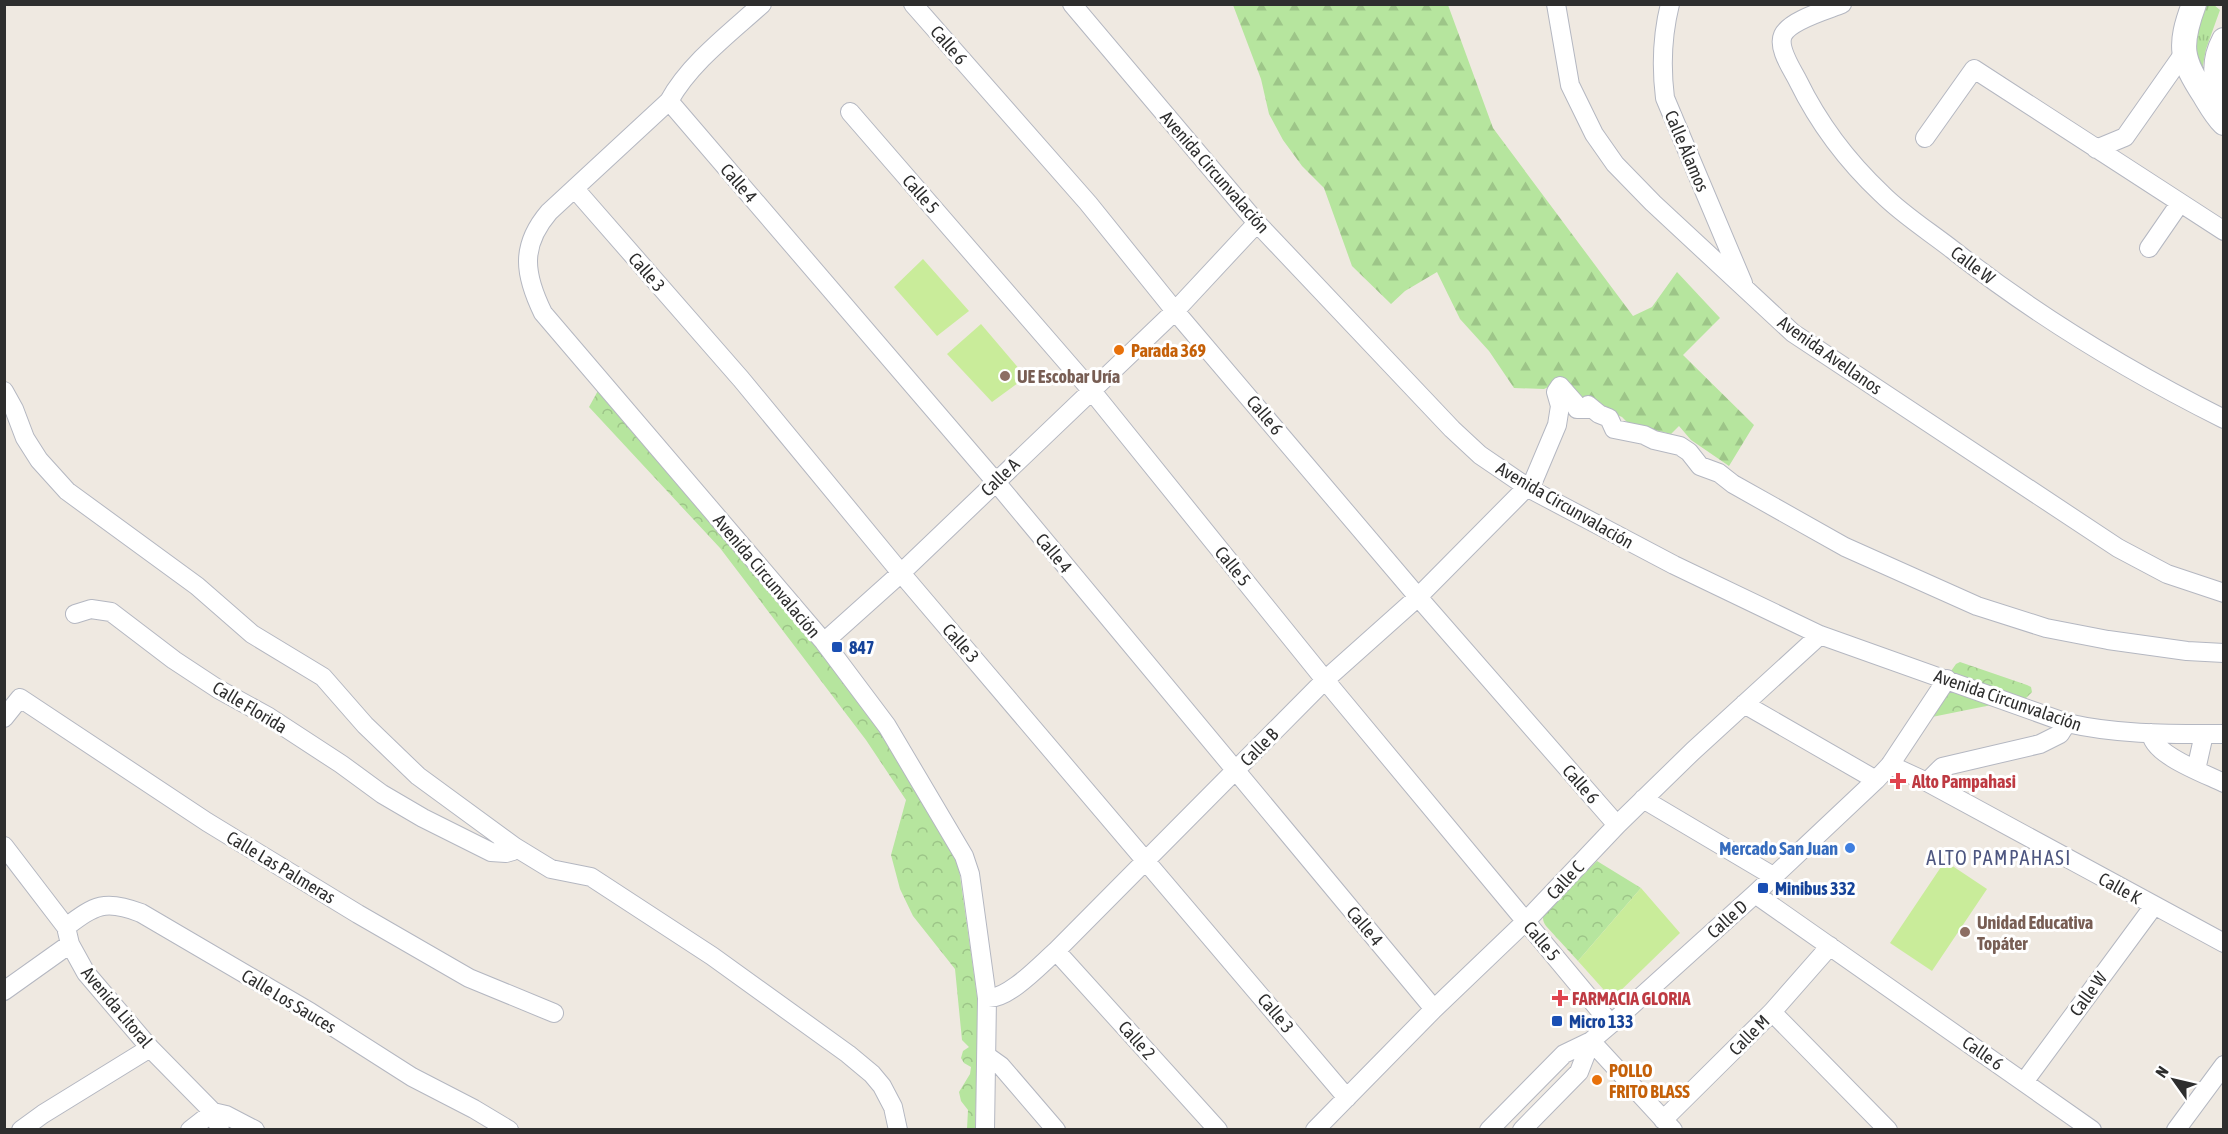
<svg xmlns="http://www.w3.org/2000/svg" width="2228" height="1134" viewBox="0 0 2228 1134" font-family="'Asap Condensed',sans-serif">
<defs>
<pattern id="grass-tufts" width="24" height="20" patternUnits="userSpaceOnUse" patternTransform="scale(1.5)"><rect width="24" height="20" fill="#b6e59e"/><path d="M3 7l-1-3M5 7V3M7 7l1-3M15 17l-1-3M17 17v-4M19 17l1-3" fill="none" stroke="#9dc588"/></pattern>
<pattern id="forest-firs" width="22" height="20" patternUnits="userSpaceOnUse" patternTransform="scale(1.5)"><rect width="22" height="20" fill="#b6e59e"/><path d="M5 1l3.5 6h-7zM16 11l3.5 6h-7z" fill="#9dc588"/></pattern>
<pattern id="park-crowns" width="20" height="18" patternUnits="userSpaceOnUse" patternTransform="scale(1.5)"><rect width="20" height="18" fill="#b6e59e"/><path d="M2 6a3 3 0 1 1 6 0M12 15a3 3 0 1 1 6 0" fill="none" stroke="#9dc588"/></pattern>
</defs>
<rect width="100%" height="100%" fill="#efe9e1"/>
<path fill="url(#grass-tufts)" d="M2206,5H2214L2220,10L2206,49L2202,70C2191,47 2196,28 2206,5Z"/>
<path fill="url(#forest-firs)" d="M1233,5H1448L1493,128L1633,316L1652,307L1677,272L1720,318L1683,355L1754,425L1729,466L1691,440L1679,426L1671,434L1629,424L1622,417L1585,401L1557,383L1544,389L1514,388L1489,351L1460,319L1437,272L1405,291L1391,304L1352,266L1324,188L1302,166L1283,140L1269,114L1261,79Z"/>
<path fill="url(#park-crowns)" d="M600,387L817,640L875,719L958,862L979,1010L975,1129H967L968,1110L961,1101L959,1092L970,1074L971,1067L964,1063L961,1058L963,1051L969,1047L962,1040L955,969L913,916L900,889L891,855L906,800L866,740L720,548L589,407Z
M1960,662L2027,685L2031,687L2032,692L2026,698L1932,717L1927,705L1956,664Z
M1597,861L1641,888L1578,961L1546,926C1542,920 1542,916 1546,909Z"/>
<path fill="#c9ec9a" d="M923,259L969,311L937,336L894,287Z
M981,324L1026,377L992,402L947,354Z
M1945,861L1987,889L1932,971L1890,943Z
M1641,888L1680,933L1612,999L1578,961Z"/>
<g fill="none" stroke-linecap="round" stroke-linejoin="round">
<g stroke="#b4b7c1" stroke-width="20">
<path id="street" d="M762,4C730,33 690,63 669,101L549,212C520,246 524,274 543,313L824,642L887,726L964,856L970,874L987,998L985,1130
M913,4L1088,203L1175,311L1418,597L1617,825
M1072,4L1257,223L1452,429L1480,455L1530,489L1674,565L1820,635L2067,723C2119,735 2171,734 2224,734
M1556,4L1570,85L1594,134L1615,164L1653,203L1793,333L2118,548L2167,574L2224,593
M1670,4C1662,36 1661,66 1665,98L1743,283
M1842,4C1827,10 1790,20 1783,35C1777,48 1792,69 1798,81C1819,124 1847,161 1882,194C1903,215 1930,232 1953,250C2037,316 2128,371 2224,419
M669,101L995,481L1434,1009
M850,112L1091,390L1325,680L1611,1024
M1925,138L1974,69L2224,231
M2096,149L2125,137L2184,53
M575,189L741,379L901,573L1347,1098
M2149,248L2180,203
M4,391L14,409L25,438L39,460L67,491L197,586L252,634L323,677L365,725L418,776L515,847L551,869L591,877L712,956L848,1054L872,1074L882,1086L893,1107L898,1130
M1530,489L1557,425L1560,406L1556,392L1560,386L1575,403L1577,409H1588V405L1599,414L1609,418L1614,429L1644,435L1654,440L1680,446L1689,452L1700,466L1719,473L1733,484L1845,547L1977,606L2046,628L2108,640L2187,651L2224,653
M75,614L91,609L111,612L174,660L218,689L269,717L341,764L382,794L423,818L491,852L506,853L513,851L515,847
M824,642L901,573L1175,311L1257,223
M1744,704L1876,780
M4,718L20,698L207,822L358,914L469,978L554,1013
M2151,733C2152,755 2206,774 2224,783
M1890,765L1927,782L2224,943
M2196,770L2204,734
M1927,782L1942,767L2040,744L2060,734L2067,723
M1643,799L1773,876
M4,846L66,927L70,944L86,973L150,1048L213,1112L220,1130
M1755,894L2092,1130
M66,927C95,905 105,899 141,913L310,1012L412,1077L474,1109L509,1130
M1056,951L1218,1130
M4,991L70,944
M987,998C1008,1000 1041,964 1056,951L1325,680L1418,597L1527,487
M1772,1012L1888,1130
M1591,1041L1673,1130
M987,1056L1001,1066L1056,1130
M2024,1082L2153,907
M213,1112L226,1115L255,1130
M1663,1120L1772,1012L1830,946
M21,1130L43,1114L150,1048
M190,1130L213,1112
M1315,1130L1434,1009L1526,921L1617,825L1693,751L1820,635
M1489,1130L1564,1054L1591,1041L1611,1024L1755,894L1876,780L1890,765L1947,679
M1522,1130L1579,1072L1591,1041
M2176,1130L2224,1065"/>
</g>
<g stroke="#b4b7c1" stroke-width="26">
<path id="secondary" d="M2194,4C2178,47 2181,59 2205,96C2211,106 2216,115 2224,123
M2224,40C2214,59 2214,79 2224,98"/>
</g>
<use href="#street" stroke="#fff" stroke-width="18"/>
<use href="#secondary" stroke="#fff" stroke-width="24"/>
</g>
<g fill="#e8710a" stroke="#fff" stroke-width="2">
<circle cx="1119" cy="350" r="6"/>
<circle cx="1597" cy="1080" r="6"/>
</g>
<g fill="#8d6e63" stroke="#fff" stroke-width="2">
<circle cx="1005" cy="376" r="6"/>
<circle cx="1965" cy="932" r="6"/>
</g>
<g fill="#1a4fb4" stroke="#fff" stroke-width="2">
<rect x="831" y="641" width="12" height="12" rx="3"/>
<rect x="1757" y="882" width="12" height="12" rx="3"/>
<rect x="1551" y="1015" width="12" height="12" rx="3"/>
</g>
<g fill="#e0444e" stroke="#fff" stroke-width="2">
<path d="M1895 772h6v6h6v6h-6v6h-6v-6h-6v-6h6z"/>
<path d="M1557 989h6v6h6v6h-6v6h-6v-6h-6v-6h6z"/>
</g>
<circle fill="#3f7fe0" stroke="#fff" stroke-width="2" cx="1850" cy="848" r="6"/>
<g text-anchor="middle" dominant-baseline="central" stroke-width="6" stroke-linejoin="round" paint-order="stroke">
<g font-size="18" fill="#2e2e2e" stroke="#fff">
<text transform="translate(949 45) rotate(49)">Calle 6</text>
<text transform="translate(1687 151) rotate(67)">Calle Álamos</text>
<text transform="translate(1215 172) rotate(49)">Avenida Circunvalación</text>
<text transform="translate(739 183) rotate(49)">Calle 4</text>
<text transform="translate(921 194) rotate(49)">Calle 5</text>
<text transform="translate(1973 265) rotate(37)">Calle W</text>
<text transform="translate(647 272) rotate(49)">Calle 3</text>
<text transform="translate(1830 355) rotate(35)">Avenida Avellanos</text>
<text transform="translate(1265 415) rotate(50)">Calle 6</text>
<text transform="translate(1000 477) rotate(-44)">Calle A</text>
<text transform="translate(1565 505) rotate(30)">Avenida Circunvalación</text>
<text transform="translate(1054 553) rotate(50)">Calle 4</text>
<text transform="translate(1233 566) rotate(51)">Calle 5</text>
<text transform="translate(767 576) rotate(50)">Avenida Circunvalación</text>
<text transform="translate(961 643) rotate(49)">Calle 3</text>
<text transform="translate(2008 700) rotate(19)">Avenida Circunvalación</text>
<text transform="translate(250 707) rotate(31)">Calle Florida</text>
<text transform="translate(1259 747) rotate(-45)">Calle B</text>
<text transform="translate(1581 784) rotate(49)">Calle 6</text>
<text transform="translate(281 867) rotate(31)">Calle Las Palmeras</text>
<text transform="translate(1565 880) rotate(-47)">Calle C</text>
<text transform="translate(2120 888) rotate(29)">Calle K</text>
<text transform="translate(1727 919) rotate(-42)">Calle D</text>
<text transform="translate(1365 926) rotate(50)">Calle 4</text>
<text transform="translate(1542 941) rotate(50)">Calle 5</text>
<text transform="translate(2088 994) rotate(-54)">Calle W</text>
<text transform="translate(289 1001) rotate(31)">Calle Los Sauces</text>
<text transform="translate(117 1007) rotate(50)">Avenida Litoral</text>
<text transform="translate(1276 1013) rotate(50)">Calle 3</text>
<text transform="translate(1749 1035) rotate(-45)">Calle M</text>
<text transform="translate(1137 1040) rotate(48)">Calle 2</text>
<text transform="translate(1983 1053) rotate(35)">Calle 6</text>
</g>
<g font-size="18" font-weight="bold" fill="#c56008" stroke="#fff" text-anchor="start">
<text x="1131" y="350">Parada 369</text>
<text x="1609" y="1070">POLLO<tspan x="1609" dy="21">FRITO BLASS</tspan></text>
</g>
<g font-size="18" font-weight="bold" fill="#785e54" stroke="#fff" text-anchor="start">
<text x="1017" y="376">UE Escobar Uría</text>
<text x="1977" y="922">Unidad Educativa<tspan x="1977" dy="21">Topáter</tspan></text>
</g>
<g font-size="18" font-weight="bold" fill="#164399" stroke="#fff" text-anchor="start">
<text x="849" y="647">847</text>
<text x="1775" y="888">Minibus 332</text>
<text x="1569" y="1021">Micro 133</text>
</g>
<g font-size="18" font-weight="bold" fill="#be3a42" stroke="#fff" text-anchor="start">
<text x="1912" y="781">Alto Pampahasi</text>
<text x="1572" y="998">FARMACIA GLORIA</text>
</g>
<g font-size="18" font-weight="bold" fill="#366cbe" stroke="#fff" text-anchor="end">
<text x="1838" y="848">Mercado San Juan</text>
</g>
<g font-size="20" letter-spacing="1.5" fill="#4d5680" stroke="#fff">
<text x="1999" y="857">ALTO PAMPAHASI</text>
</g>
</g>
<rect width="2228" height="1134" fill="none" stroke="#2e2e2e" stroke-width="12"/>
<g transform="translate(2174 1080) rotate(304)" stroke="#ffffff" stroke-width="4.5" paint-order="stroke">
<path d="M0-4.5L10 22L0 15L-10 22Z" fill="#2e2e2e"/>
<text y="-9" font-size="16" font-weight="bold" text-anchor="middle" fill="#2e2e2e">N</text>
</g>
</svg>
